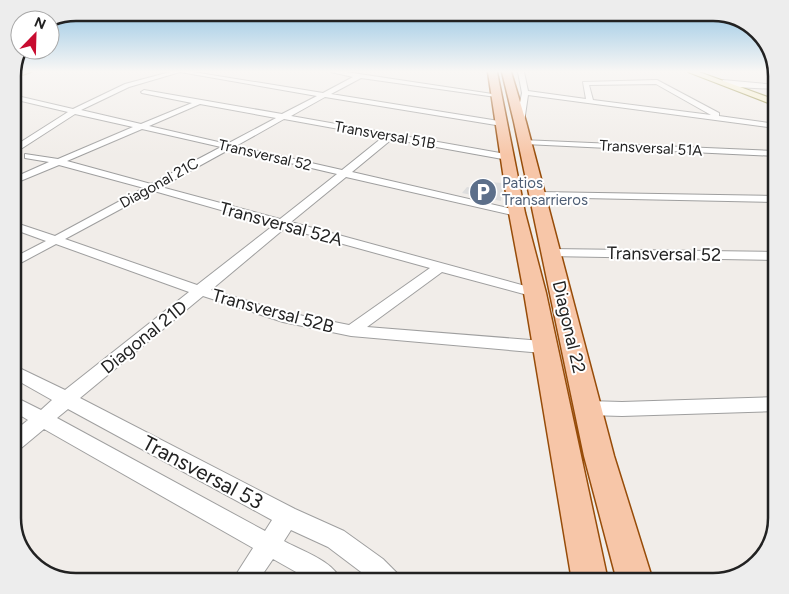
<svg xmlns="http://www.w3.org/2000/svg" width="789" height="594" viewBox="0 0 789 594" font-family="Figtree,sans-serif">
<rect width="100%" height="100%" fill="#f1ede9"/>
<path fill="#dedede" d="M488,182L503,183L501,201L462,193L467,187L481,190Z"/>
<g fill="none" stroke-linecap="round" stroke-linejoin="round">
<g stroke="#9f9f9f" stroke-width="2">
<path id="street" d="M170,72H180L129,87L81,110L141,124L192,103L142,93L141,92L144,90L282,114L317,96L180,72H193L323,93L353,77L331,72H346L499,95L496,97L361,78L331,94L505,122L506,124L502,126L325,97L291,116L511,155L512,157L508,160L392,139L352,172L521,211L522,213L521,215L517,216L346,177L291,222L540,290L542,293L540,296L535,297L442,272L367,327L543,341L548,343L551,347L548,351L543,353L351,336L283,322L203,296L80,398L295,509L344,531L383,559L397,573L401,581H373L328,547L291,530L284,541C302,551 334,561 341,581H312L273,559L258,581H233L237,573L253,548L44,429L20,449L13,451V432L28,420L13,411V396L41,410L52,400L13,378V365L65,390L189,292L56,244L13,267V258L46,241L13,229V222L55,236L144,188L59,165L13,184V178L49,162L25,158V154L58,159L133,127L75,114L13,154V147L68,112L13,99V95L73,109L125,84ZM200,104L276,118L227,144L149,126ZM284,119L383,137L342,170L236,146ZM142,129L221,147L151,184L67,161ZM230,149L337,174L280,219L161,187ZM154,191L274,225L197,285L65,239ZM285,228L430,268L349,325L284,312L211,290ZM68,409L272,520L265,531L57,418Z
M518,72H524L528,91L586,99L583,82L657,80L719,113V116L776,124V128L528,95L524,122L520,124L516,122L522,93ZM656,84L711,115L593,100L589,85Z
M723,80L776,85V89L736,87L721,83Z
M522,140L776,151V156L525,144L521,142Z
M538,192L776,196V202L534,197L533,195Z
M551,249L776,252V260L547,256L545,253Z
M776,397V411L622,416L588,415L582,413L579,408L582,403L588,401L622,402Z"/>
</g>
<g stroke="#766d0b" stroke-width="2">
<path id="secondary" d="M19,72H31L13,78V74Z
M688,72H699L776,100V106Z"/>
</g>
<g stroke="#974c09" stroke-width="3">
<path id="primary" d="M488,72H497L525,213L546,293L608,581H572L524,293L509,213Z
M502,72H511L526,122L614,456L653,581H617L584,456L514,122Z"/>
</g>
<use href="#street" fill="#fff" fill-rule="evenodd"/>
<use href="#secondary" fill="#f7efc2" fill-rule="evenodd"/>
<use href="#primary" fill="#f7c6a8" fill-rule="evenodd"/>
</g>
<linearGradient id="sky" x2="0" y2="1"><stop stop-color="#90c3e3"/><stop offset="0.46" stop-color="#f9f7f5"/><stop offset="1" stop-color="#f9f7f5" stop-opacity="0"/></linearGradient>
<rect width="789" height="155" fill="url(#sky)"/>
<defs>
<g id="parking-disc" transform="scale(1.4375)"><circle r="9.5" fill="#5c6f8a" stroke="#fff"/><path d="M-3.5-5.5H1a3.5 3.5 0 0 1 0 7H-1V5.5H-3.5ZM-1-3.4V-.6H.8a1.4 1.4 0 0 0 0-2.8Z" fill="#fff"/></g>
</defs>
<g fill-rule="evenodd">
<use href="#parking-disc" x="483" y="192"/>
</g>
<g text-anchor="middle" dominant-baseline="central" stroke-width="4" stroke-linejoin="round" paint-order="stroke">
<g font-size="15" fill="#222" stroke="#fff">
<text transform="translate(385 135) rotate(10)">Transversal 51B</text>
<text transform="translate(651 148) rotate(3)">Transversal 51A</text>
<text transform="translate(265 155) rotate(13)">Transversal 52</text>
<text transform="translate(159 183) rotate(-29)">Diagonal 21C</text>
</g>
<g font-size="15" fill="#4e5e75" stroke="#fff" text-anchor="start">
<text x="502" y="183">Patios<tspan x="502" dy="17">Transarrieros</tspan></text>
</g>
<g font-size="18" fill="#222" stroke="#fff">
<text transform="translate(281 224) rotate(15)">Transversal 52A</text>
<text transform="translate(664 254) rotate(1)">Transversal 52</text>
<text transform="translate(273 311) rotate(15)">Transversal 52B</text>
<text transform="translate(569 327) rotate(77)">Diagonal 22</text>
<text transform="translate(144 337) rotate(-39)">Diagonal 21D</text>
</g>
<g font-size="21" fill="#222" stroke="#fff">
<text transform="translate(203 472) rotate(28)">Transversal 53</text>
</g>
</g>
<path d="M0 0H789V594H0ZM76 21H713A55 55 0 0 1 768 76V518A55 55 0 0 1 713 573H76A55 55 0 0 1 21 518V76A55 55 0 0 1 76 21Z" fill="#ededed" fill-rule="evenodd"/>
<path fill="none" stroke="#222" stroke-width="2.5" d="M76 21H713A55 55 0 0 1 768 76V518A55 55 0 0 1 713 573H76A55 55 0 0 1 21 518V76A55 55 0 0 1 76 21Z"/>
<g transform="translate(35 35) rotate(23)"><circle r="24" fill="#ffffff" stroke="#a7a7a7"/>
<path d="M0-4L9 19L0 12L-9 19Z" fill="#c80c30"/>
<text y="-8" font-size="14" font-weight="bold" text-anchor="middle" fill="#222222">N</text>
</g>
</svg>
